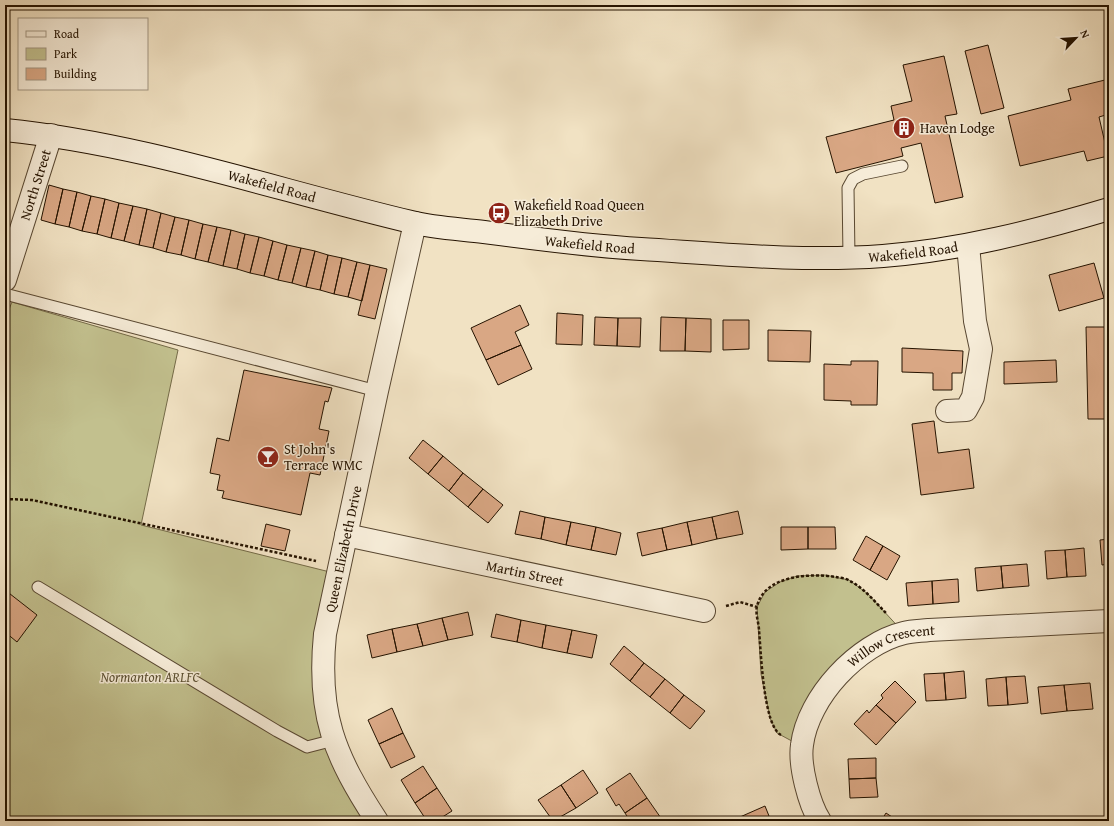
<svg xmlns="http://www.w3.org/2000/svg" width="1114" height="826" viewBox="0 0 1114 826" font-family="'Gentium Book Plus',serif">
<rect width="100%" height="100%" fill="#f1e2c3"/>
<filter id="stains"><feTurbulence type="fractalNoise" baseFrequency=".005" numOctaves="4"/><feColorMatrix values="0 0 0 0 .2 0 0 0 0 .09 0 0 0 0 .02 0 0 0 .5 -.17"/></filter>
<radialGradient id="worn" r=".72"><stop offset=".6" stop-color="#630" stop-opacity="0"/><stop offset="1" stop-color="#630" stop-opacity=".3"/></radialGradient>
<path fill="#c2c08e" stroke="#746a47" d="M12,302L178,350L141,525L338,574L323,696L377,821H5V319Z
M825,575L849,580L868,594L904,633L847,665L801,746L777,733L770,718L761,674L757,607L765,592L780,582L797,576Z"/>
<path fill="#d9a784" stroke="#251300" d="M988,45L1004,108L981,114L965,51Z
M944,56L957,114L945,116L963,197L935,203L921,143L901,148L903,156L836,173L826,137L894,120L891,106L912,101L903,65Z
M1105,80L1109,97V114L1099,117L1108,156L1087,161L1084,151L1020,166L1008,116L1071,100L1068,89Z
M49,185L63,189L55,224L41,220Z
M63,189L77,192L69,227L55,224Z
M77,192L91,196L82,231L69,227Z
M91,196L105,199L97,234L82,231Z
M105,199L119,203L111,238L97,234Z
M119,203L133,206L124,241L111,238Z
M133,206L147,209L139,245L124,241Z
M147,209L161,213L153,248L139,245Z
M161,213L175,217L166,252L153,248Z
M175,217L189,220L181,255L166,252Z
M189,220L203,224L195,259L181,255Z
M203,224L217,227L208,262L195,259Z
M217,227L231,230L223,266L208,262Z
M231,230L245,234L237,269L223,266Z
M245,234L259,237L250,273L237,269Z
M259,237L273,241L264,276L250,273Z
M273,241L287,245L278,280L264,276Z
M287,245L301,248L292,283L278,280Z
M301,248L315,251L306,287L292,283Z
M315,251L328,255L320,290L306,287Z
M328,255L342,258L334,294L320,290Z
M342,258L357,262L348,297L334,294Z
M357,262L370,265L362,301L348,297Z
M1094,263L1104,298L1059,311L1049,275Z
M370,265L387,269L375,319L358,315Z
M520,305L529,325L515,332L521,345L486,360L471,328Z
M557,313L583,315L582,345L556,344Z
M595,317L618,318L617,346L594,345Z
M661,317L686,318L685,351H660Z
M618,318H641L640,347L617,346Z
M686,318L711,319V352L685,351Z
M723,320H749V349L723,350Z
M1086,327H1109V419H1088Z
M768,330L811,331L810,362L768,361Z
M521,345L532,369L498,385L486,360Z
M902,348L963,351L962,373H952V390H933V373L902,372Z
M1056,360L1057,382L1004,384V362Z
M851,361H878L877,405H851V401L824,400V364L851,365Z
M244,370L332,388L328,402L325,401L319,429L329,431L320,475L310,473L301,515L222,498L224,491L217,490L220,475L210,473L217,438L229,441Z
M934,421L938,453L969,449L974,488L921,495L912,424Z
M423,440L443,456L428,474L409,458Z
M443,456L463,473L449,491L428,474Z
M463,473L483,489L468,507L449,491Z
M483,489L503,505L488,523L468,507Z
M520,511L545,517L541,539L515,534Z
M738,511L743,534L717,539L712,517Z
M545,517L571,522L566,545L541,539Z
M712,517L717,539L692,545L687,522Z
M571,522L596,527L591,550L566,545Z
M687,522L692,545L667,550L662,528Z
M266,524L290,530L285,551L261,546Z
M596,527L621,533L616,555L591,550Z
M781,527H808V549L781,550Z
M808,527H835L836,549H808Z
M662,528L667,550L642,556L637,533Z
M866,536L883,546L870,570L853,560Z
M1109,539V564L1102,565L1100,540Z
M883,546L900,556L887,580L870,570Z
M1084,548L1086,576L1067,577L1065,550Z
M1065,550L1067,577L1047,579L1045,551Z
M1027,564L1029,586L1003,588L1001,566Z
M1001,566L1003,588L977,591L975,568Z
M958,579L959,602L933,604L932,581Z
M932,581L933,604L908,606L906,583Z
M5,590L37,615L17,642L5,632Z
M468,612L473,635L448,640L442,618Z
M496,614L521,620L517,642L491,637Z
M442,618L448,640L423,646L417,624Z
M521,620L546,625L542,648L517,642Z
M417,624L423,646L397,652L392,629Z
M546,625L572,630L567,653L542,648Z
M392,629L397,652L372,658L367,635Z
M572,630L597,635L592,658L567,653Z
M624,646L644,663L630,681L610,664Z
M644,663L665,679L650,697L630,681Z
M964,671L966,698L946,700L944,673Z
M944,673L946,700L926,701L924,674Z
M1025,676L1028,703L1008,705L1006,677Z
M1006,677L1008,705L988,706L986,679Z
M665,679L684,695L670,713L650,697Z
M895,681L916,702L896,723L876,705L883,698L881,695Z
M1090,683L1093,709L1067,711L1064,685Z
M1064,685L1067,711L1041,714L1038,687Z
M684,695L705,711L690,729L670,713Z
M876,705L896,723L876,745L854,724L867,710L869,713Z
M392,708L403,733L379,744L368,720Z
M403,733L415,757L391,768L379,744Z
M876,758V778L849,779L848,759Z
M423,766L437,788L415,803L401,780Z
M583,770L598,793L576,808L561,785Z
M630,773L647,798L625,813L619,804L616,806L606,789Z
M876,778L878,797L850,798L849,779Z
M561,785L576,808L553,821L538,800Z
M437,788L452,811L436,821H427L415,803Z
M647,798L663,821H630L625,813Z
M765,806L771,821H742L740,817Z
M886,813L898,821H881Z"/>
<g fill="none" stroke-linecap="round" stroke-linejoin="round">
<g stroke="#584731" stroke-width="13">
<path id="lane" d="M849,257L848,188L853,179L863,174L902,166
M5,294L377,391
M38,587L277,731L307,747L334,740"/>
</g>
<g stroke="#584731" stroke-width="24">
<g id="street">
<path id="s1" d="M5,280L51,135"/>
<path d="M947,411L966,410L973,397L981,349L975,321L968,245"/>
<path id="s2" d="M346,535L704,611"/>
<path id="s3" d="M377,821C334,755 317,714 325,634L377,391L415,223"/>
<path id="s4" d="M820,821C809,804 799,765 802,745C808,697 858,644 904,633C912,631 921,631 929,630L1109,621"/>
</g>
</g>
<g stroke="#251300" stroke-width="24">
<g id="secondary">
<path id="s5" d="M5,130C144,144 276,190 411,222C435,228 460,229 484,232C536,239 588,246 641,249C721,254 803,262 883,256C961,250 1035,231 1109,209"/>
</g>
</g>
<path stroke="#251300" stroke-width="2.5" stroke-dasharray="3 2" stroke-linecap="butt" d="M5,499L32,500L316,561
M726,606L740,602L757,607
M781,735C763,726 761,650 759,630C759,624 755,613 757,606C765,575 810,573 836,577C840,578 846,578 850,581C864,588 875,602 886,613"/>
<use href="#lane" stroke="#f6ecd8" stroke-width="11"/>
<use href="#street" stroke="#f6ecd8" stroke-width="22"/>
<use href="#secondary" stroke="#f6ecd8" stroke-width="22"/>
</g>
<defs>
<g id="building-disc" transform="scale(1.15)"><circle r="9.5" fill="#8f2418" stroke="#f6ecd8"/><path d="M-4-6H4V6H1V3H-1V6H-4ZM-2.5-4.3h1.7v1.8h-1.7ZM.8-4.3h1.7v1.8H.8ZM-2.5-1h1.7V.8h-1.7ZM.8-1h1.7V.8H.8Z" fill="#fff"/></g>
<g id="bus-disc" transform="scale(1.15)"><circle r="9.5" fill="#8f2418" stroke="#f6ecd8"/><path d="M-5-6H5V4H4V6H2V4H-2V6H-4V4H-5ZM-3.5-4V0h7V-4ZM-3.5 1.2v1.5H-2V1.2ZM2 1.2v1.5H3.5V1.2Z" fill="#fff"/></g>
<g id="bar-disc" transform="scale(1.15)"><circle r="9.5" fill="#8f2418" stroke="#f6ecd8"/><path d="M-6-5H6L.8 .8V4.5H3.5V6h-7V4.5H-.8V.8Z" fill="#fff"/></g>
</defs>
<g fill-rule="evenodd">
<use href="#building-disc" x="904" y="128"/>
<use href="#bus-disc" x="499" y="213"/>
<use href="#bar-disc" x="268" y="457"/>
</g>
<g text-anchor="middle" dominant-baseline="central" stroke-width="3" stroke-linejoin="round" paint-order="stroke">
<g font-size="14" fill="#251300" stroke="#f6ecd8" text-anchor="start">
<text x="920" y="128">Haven Lodge</text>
<text x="514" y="205">Wakefield Road Queen<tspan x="514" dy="16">Elizabeth Drive</tspan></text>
<text x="284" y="449">St John's<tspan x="284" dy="16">Terrace WMC</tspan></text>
</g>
<g font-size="14" fill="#251300" stroke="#f6ecd8">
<text stroke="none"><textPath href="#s1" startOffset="100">North Street</textPath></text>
<text stroke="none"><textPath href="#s5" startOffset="273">Wakefield Road</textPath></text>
<text stroke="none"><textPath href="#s5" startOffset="597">Wakefield Road</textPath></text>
<text stroke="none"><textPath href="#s5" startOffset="921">Wakefield Road</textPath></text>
<text stroke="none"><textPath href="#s3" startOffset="286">Queen Elizabeth Drive</textPath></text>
<text stroke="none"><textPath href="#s2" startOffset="183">Martin Street</textPath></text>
<text stroke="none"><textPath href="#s4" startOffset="222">Willow Crescent</textPath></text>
</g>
<g font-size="14" font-style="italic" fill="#5c5032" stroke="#f6ecd8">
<text x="150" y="677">Normanton ARLFC</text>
</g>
</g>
<rect width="1114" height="826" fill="none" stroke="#f1e2c3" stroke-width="20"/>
<rect x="6" y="6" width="1102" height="814" fill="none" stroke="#251300" stroke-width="2"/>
<rect x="10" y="10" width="1094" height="806" fill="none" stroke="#251300"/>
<rect x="18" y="18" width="130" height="72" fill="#f6ecd8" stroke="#a29582"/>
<rect x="26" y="31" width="20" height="6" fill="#f6ecd8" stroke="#a29582"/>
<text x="54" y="38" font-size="12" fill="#251300">Road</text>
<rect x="26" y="48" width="20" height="12" fill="#c2c08e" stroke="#a29582"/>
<text x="54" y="58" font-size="12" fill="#251300">Park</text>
<rect x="26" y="68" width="20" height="12" fill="#d9a784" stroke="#a29582"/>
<text x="54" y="78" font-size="12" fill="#251300">Building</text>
<g transform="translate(1076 38) rotate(65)" stroke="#f6ecd8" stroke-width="3" paint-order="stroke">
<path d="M0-3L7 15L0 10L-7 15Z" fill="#251300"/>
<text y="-6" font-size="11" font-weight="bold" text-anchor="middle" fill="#251300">N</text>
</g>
<rect width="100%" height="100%" filter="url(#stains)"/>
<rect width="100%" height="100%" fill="url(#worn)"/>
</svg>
